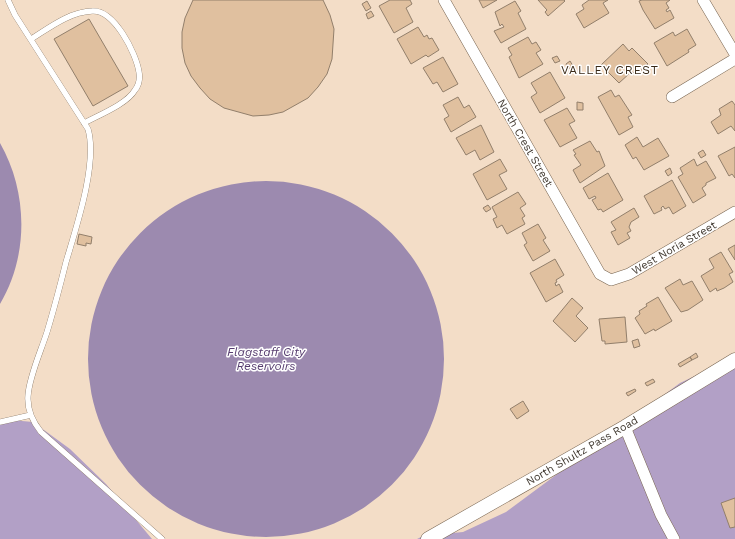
<svg xmlns="http://www.w3.org/2000/svg" width="735" height="539" viewBox="0 0 735 539" font-family="'Work Sans',sans-serif">
<rect width="100%" height="100%" fill="#f3ddc7"/>
<path fill="#b2a0c6" d="M735,362V539H417L423,536L463,532L506,512L680,383L722,363Z
M0,419L33,422L70,449L106,484L152,539H0Z"/>
<path fill="#9c8aaf" d="M0,143C28,192 29,255 0,304Z
M88 359a178 178 0 1 1 356 0a178 178 0 1 1-356 0Z"/>
<path fill="#e0c09f" stroke="#927f6b" d="M193,0H323L330,15L334,29L332,59L327,74L318,87L308,98L283,112L269,115L253,116L224,108L210,99L200,88L191,76L185,63L182,48V32L185,18Z
M390,0H410L412,4L406,8L413,22L394,33L379,6Z
M479,0H497L483,8Z
M538,0H564L565,1L548,16L545,12L547,10Z
M589,0H608L603,3L609,13L584,28L576,14L584,9L582,5Z
M642,0H670L666,3L669,8L666,10L667,12L670,10L674,18L655,29L643,10L639,1Z
M367,1L371,8L366,11L362,4Z
M515,1L521,11L518,13L526,29L501,43L494,31L504,27L502,24L500,26L495,12Z
M371,11L374,16L368,19L366,14Z
M89,19L128,86L93,106L54,39Z
M418,27L424,37L427,35L429,39L432,38L439,50L428,57L426,55L411,64L397,39Z
M687,29L696,45L688,50L689,52L667,66L654,43L673,32L675,36Z
M528,37L532,44L536,42L541,50L536,53L543,64L519,78L509,57L512,55L508,48Z
M623,44L629,51L632,48L648,64L637,74L635,71L632,74L630,73L619,83L601,65Z
M557,56L560,61L555,63L552,58Z
M443,57L458,84L443,92L437,82L433,84L423,68Z
M570,61L573,66L568,69L566,64Z
M550,72L565,98L540,113L531,97L537,93L531,83Z
M611,90L615,97L619,95L632,115L628,117L633,127L619,135L598,97Z
M458,97L464,108L469,105L476,117L451,132L444,119L449,116L443,105Z
M732,101L735,105V131L731,126L718,134L711,122L721,115L719,109Z
M577,102L583,103V110H577Z
M567,108L575,121L569,124L577,138L560,147L544,120Z
M481,125L494,152L480,160L475,150L466,155L456,138Z
M637,137L643,147L658,138L669,156L644,170L636,157L633,159L625,145Z
M590,141L597,152L599,151L605,166L580,183L573,170L581,165L574,155L576,154L573,150Z
M735,147V178L732,174L729,176L718,156Z
M703,150L706,155L701,158L698,153Z
M500,159L507,171L499,175L507,189L487,200L473,174Z
M694,159L697,166L706,161L716,178L706,183V185L702,188L706,195L693,203L678,177L683,174L680,168Z
M670,168L672,173L668,176L665,171Z
M608,173L623,200L603,212L601,209L598,210L592,200L596,198L595,196L589,199L583,188Z
M672,180L686,206L673,214L669,207L665,209L663,206L661,208L662,210L654,214L644,196Z
M518,192L526,204L520,208L525,216L522,218L525,224L507,234L502,225L497,228L493,219L497,217L492,207Z
M488,205L491,209L486,212L483,208Z
M634,208L639,217L631,222L629,227L631,231L627,233L630,238L618,245L611,232L616,230L611,222Z
M538,224L546,238L543,240L550,251L533,261L524,245L527,243L522,233Z
M79,234L92,237L91,244L86,243V246L77,244Z
M735,245V260L728,249Z
M721,252L733,272L729,274L733,282L724,288L717,291L716,288L710,292L701,276L714,268L709,259Z
M555,259L564,275L556,280L557,282L555,283L556,286L559,284L563,292L546,302L530,273Z
M680,279L683,285L692,281L703,300L688,310L681,312L665,288Z
M658,297L672,321L655,331L654,329L645,334L635,318L640,314L639,311L647,306L646,304Z
M572,298L583,308L576,316L588,328L575,342L553,321Z
M625,317L627,342L605,344V341H602L599,319Z
M638,339L640,346L634,348L632,341Z
M696,353L698,357L692,360L690,357Z
M690,357L692,360L680,367L678,364Z
M653,379L655,382L647,386L645,383Z
M635,389L636,391L628,396L626,393Z
M523,401L529,411L517,419L510,409Z
M735,498V527L730,528L721,503Z"/>
<g fill="none" stroke-linecap="round" stroke-linejoin="round">
<g stroke="#786551" stroke-width="6">
<path id="service" d="M8,0L15,15L88,129C98,163 76,228 66,262C60,286 54,309 47,332C41,351 29,377 28,396C27,410 33,422 41,432L162,539
M31,39C49,28 69,12 92,11C114,9 136,53 139,72C140,78 139,85 135,90C127,104 99,115 84,123
M0,422L31,415"/>
</g>
<g stroke="#786551" stroke-width="12">
<path id="minor" d="M444,0L600,274L611,280L629,274L735,212
M703,0L735,54
M672,97L735,59
M625,427L661,515L674,539"/>
</g>
<g stroke="#786551" stroke-width="15">
<path id="tertiary" d="M428,539L625,427L735,360"/>
</g>
<use href="#service" stroke="#fff" stroke-width="5.5"/>
<use href="#minor" stroke="#fff" stroke-width="11"/>
<use href="#tertiary" stroke="#fff" stroke-width="14"/>
</g>
<g text-anchor="middle" dominant-baseline="central" stroke-width="3" stroke-linejoin="round" paint-order="stroke">
<g font-size="11" fill="#413930" stroke="#fff">
<text transform="translate(525 143) rotate(60)">North Crest Street</text>
<text transform="translate(674 248) rotate(-30)">West Noria Street</text>
<text transform="translate(582 451) rotate(-30)">North Shultz Pass Road</text>
</g>
<g font-size="12" letter-spacing="1" fill="#392917" stroke="#fff">
<text x="610" y="70">VALLEY CREST</text>
</g>
<g font-size="12" font-style="italic" fill="#563c6f" stroke="#fff">
<text x="266" y="352">Flagstaff City<tspan x="266" dy="14">Reservoirs</tspan></text>
</g>
</g>
</svg>
